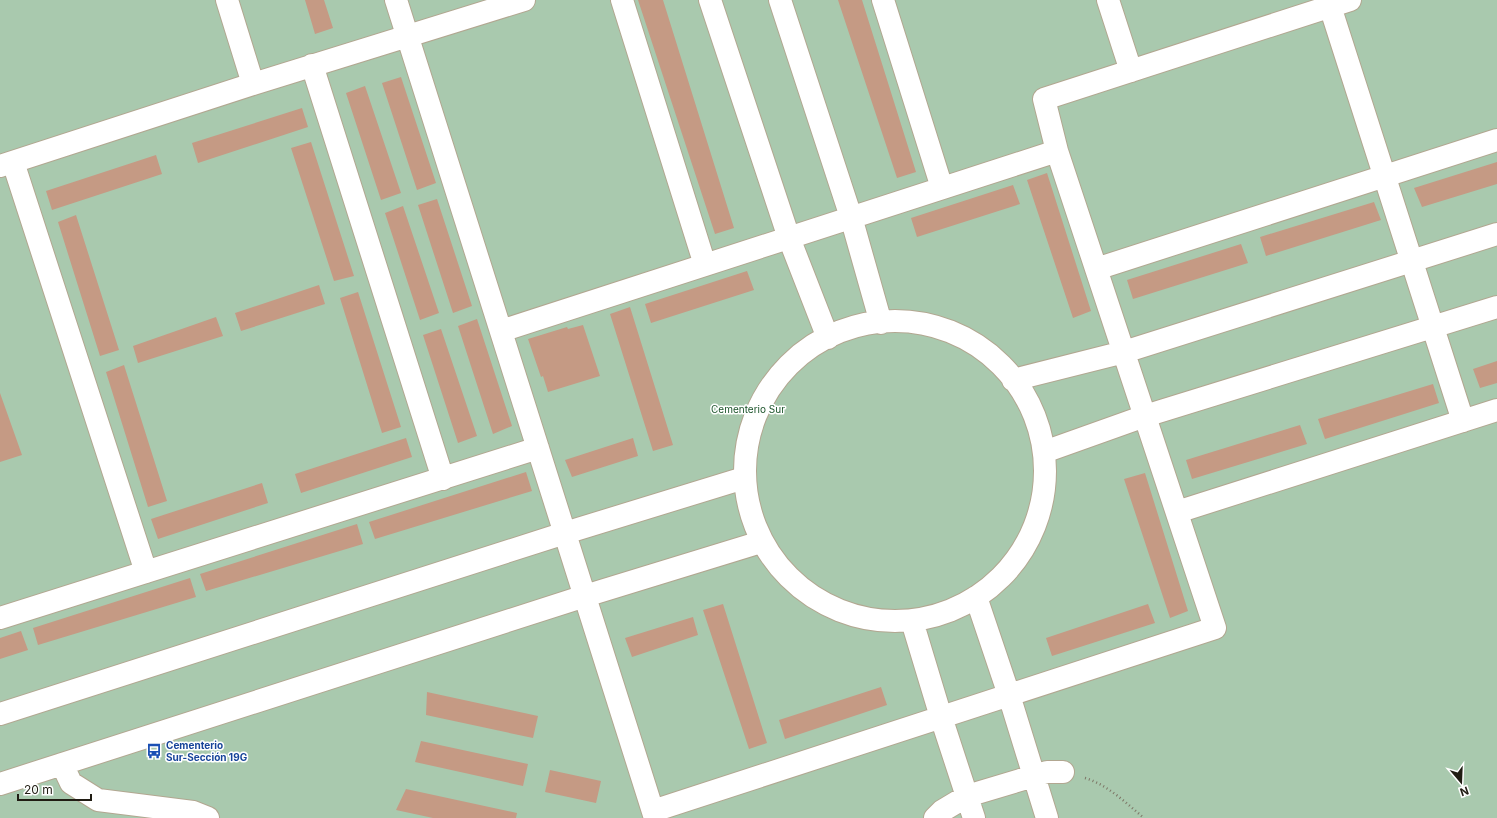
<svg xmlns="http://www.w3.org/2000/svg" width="1497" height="818" viewBox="0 0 1497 818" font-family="Inter,sans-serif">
<rect width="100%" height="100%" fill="#eadec7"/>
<path fill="#a9c9ae" d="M0,0H1497V818H0Z"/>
<path fill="#c59a84" d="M305,0H324L333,28L315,34Z
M638,0H663L734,228L715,234Z
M838,0H862L916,172L897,178Z
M401,77L436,183L417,190L382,83Z
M365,86L401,193L381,200L346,93Z
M302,108L308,127L198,163L192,143Z
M311,142L354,276L334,281L291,148Z
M156,155L162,174L52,210L46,191Z
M1497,162V184L1422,207L1414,188Z
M1047,173L1091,311L1073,318L1027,180Z
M1013,185L1020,204L917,237L911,218Z
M437,199L472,306L453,313L418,205Z
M1374,202L1381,220L1266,256L1260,237Z
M403,206L439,313L420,320L385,213Z
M76,215L119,350L100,356L58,222Z
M1241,244L1248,263L1133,299L1127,280Z
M747,271L754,290L651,323L645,304Z
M319,285L325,304L241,331L235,313Z
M358,292L401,427L382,433L340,298Z
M630,307L673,445L653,451L610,314Z
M216,317L223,336L138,363L133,346Z
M477,319L512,426L493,434L458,326Z
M583,325L600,376L548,392L543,376L541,377L528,339L567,327L568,329Z
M441,329L477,436L458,443L423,335Z
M1497,361V383L1480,388L1473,369Z
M124,365L167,501L148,507L106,372Z
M1433,384L1439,403L1325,439L1318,419Z
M0,393L22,455L0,462Z
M1300,425L1307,444L1192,479L1186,460Z
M406,438L412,457L301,493L295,474Z
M633,438L638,456L572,477L565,460Z
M526,472L532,491L375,539L369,522Z
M1145,473L1188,611L1170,618L1124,479Z
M262,483L268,503L158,539L151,519Z
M357,524L363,544L206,591L200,574Z
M190,578L196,597L38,645L33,628Z
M723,604L767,743L749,749L703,610Z
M1148,604L1155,623L1052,656L1046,638Z
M693,617L698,635L632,657L625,638Z
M21,631L28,650L0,659V638Z
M881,687L887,705L785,739L779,720Z
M427,692L538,716L533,738L426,715Z
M421,741L528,764L523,786L415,762Z
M550,770L601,781L596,803L545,792Z
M406,789L517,813L516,818H433L396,810Z"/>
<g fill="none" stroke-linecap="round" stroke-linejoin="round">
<g stroke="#b2a791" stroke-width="24">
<path id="minor" d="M396,0L655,818
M622,0L705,265
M710,0L789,238L828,338
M780,0L851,217L881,323
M883,0L942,188
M1108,0L1131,71
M1328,0L1463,421
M312,65L443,479
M253,84L524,0
M13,162L146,572
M0,166L253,84L227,0
M1096,269L1497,140
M745 471a150 150 0 1 1 300 0a150 150 0 1 1-300 0Z
M501,331L1057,151
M1013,380L1124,352L1497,234
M1044,452L1145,416L1497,307
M1177,512L1497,410
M976,597L1009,695L1047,818
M0,618L538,448
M912,621L941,717L974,818
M0,714L565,533L744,478
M62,764L71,783L98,800L193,812L208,818
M0,784L585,596L761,542
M653,811L1215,628L1057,151L1044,99L1350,0
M935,818L942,811L967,796L1047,772H1063"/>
</g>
<path stroke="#7d7666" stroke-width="2.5" stroke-dasharray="1 3" stroke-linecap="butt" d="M1085,778C1108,785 1126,803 1144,818"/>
<use href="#minor" stroke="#fff" stroke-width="22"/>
</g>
<defs>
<g id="bus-bare" transform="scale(1.2)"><path d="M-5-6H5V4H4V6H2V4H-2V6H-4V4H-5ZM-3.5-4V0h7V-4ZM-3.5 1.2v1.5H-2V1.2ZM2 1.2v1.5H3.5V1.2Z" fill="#1a4fb4" stroke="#fff" stroke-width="2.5" paint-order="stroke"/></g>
</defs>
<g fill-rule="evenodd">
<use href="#bus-bare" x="154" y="751"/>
</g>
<g text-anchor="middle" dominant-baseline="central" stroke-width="3" stroke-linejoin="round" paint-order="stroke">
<g font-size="10" fill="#195228" stroke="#fff">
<text x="748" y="409">Cementerio Sur</text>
</g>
<g font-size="10" font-weight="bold" fill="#164399" stroke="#fff" text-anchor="start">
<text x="166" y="745">Cementerio<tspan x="166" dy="12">Sur-Sección 19G</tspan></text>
</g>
</g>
<g transform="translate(1461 782) rotate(161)" stroke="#ffffff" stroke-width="3" paint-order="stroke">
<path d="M0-3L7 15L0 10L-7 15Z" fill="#201c13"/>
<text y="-6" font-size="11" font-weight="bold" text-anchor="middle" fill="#201c13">N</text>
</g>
<path d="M18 794v6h73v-6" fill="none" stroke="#201c13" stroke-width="2"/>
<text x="24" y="794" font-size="12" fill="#201c13" stroke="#ffffff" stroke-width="3" paint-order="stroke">20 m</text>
</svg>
